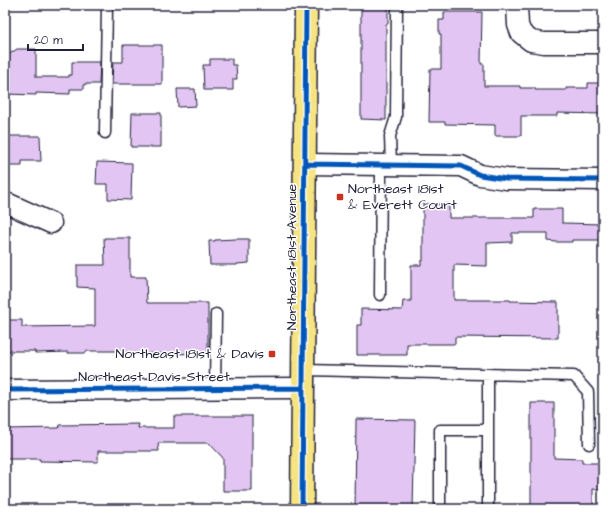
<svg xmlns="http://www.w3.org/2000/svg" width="608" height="514" viewBox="0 0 608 514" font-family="'Architects Daughter',sans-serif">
<rect width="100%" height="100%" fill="#fff"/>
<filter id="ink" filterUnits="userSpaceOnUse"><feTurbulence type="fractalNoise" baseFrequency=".025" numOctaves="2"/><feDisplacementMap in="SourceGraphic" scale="8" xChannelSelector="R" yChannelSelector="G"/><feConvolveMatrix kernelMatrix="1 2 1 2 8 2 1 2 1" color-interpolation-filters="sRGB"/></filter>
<g filter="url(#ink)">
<path fill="#e2c5f3" stroke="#22223b" d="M361,5H388V24H386V120L361,119Z
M444,12H482L481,64H484V86H520V88H535V90H566V88H588V83H603V114L557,113V116H521V136H495V125L445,124V122H429L430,69H441V34H439V20H444Z
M123,45H162V84H112L113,62H123Z
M17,49H36V77H69V75H72V62H100L99,84H84V89H70V94L36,93V95L5,94V57Z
M210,59H232V65H236L237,79H233V90H204L203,65H210Z
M177,89H195L196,106L178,107Z
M132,113H161V147H131Z
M5,136H40L41,161H22V166H5Z
M97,162L132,163L131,200L108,199V184H96Z
M423,204H449V218H534V209H562V223L603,224V240H572V242H556L548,241V233H512V242L487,243V266L454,265V300H510V301L558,302V338L455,337V344H407V355H357V325H361V309L402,310L403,301H411V265H421V261H423Z
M104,238H130V277H146L147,303H208V354L117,353V351H86V353H68V352L35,353V351H5V320H22V327L95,326V288L77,287V265H105Z
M236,239H249V263L237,264V265H210L209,241H215V240Z
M531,403H554V458L582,459V463H603V490L593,489V509H531Z
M174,416H252V491H223V458L209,443H158L159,451H98V462L40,461V459H5V429L59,428L60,425L139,424L138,428H174Z
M356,419L415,420L413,509H355Z"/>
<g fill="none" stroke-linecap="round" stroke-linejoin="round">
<g stroke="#22223b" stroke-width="13">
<path id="service" d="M105,133L107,5
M391,165L390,136L396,117L397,5
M380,295L381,165
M304,370L574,376L588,392L589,444
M215,388L216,314
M440,509V430H488
M488,509V374"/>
</g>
<g stroke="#22223b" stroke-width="23">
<path id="minor" d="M517,5L518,25L521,33L531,41L544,43H603
M305,164L461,166L480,175L506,179L603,180
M5,204H9L51,223
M5,390L303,388"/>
</g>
<g stroke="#22223b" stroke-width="25">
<path id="primary" d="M302,509L306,5"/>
</g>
<use href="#service" stroke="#fff" stroke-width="10"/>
<use href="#minor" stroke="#fff" stroke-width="20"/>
<use href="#primary" stroke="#f6e381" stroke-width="22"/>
<g stroke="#fff" stroke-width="8">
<path id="cycleway" d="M305,164L461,166L480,175L506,179L603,180
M5,390L303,388
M302,509L306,5"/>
</g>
<use href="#cycleway" stroke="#0057b8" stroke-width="5"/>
</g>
</g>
<g fill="#c8321e" stroke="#fff" stroke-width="1.5">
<rect x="336" y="193" width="8" height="8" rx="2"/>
<rect x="268" y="350" width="8" height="8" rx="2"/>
</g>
<g text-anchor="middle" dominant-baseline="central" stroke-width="3" stroke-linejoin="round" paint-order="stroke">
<g font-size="14" fill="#22223b" stroke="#fff" text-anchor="start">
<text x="348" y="189">Northeast 181st<tspan x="348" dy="16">&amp; Everett Court</tspan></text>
<text x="264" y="354" text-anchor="end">Northeast 181st &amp; Davis</text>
</g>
<g font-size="14" fill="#22223b" stroke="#fff">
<text transform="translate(292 257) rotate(-90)">Northeast 181st Avenue</text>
<text x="154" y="377">Northeast Davis Street</text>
</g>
</g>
<rect width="608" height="514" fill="none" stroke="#fff" stroke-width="20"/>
<rect x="10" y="10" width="588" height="494" fill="none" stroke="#22223b" stroke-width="1.5" filter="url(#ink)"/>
<path d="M28 44v6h55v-6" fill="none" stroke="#22223b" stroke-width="2"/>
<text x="34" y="44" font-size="12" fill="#22223b" stroke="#ffffff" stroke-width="3" paint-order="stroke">20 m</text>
</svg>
